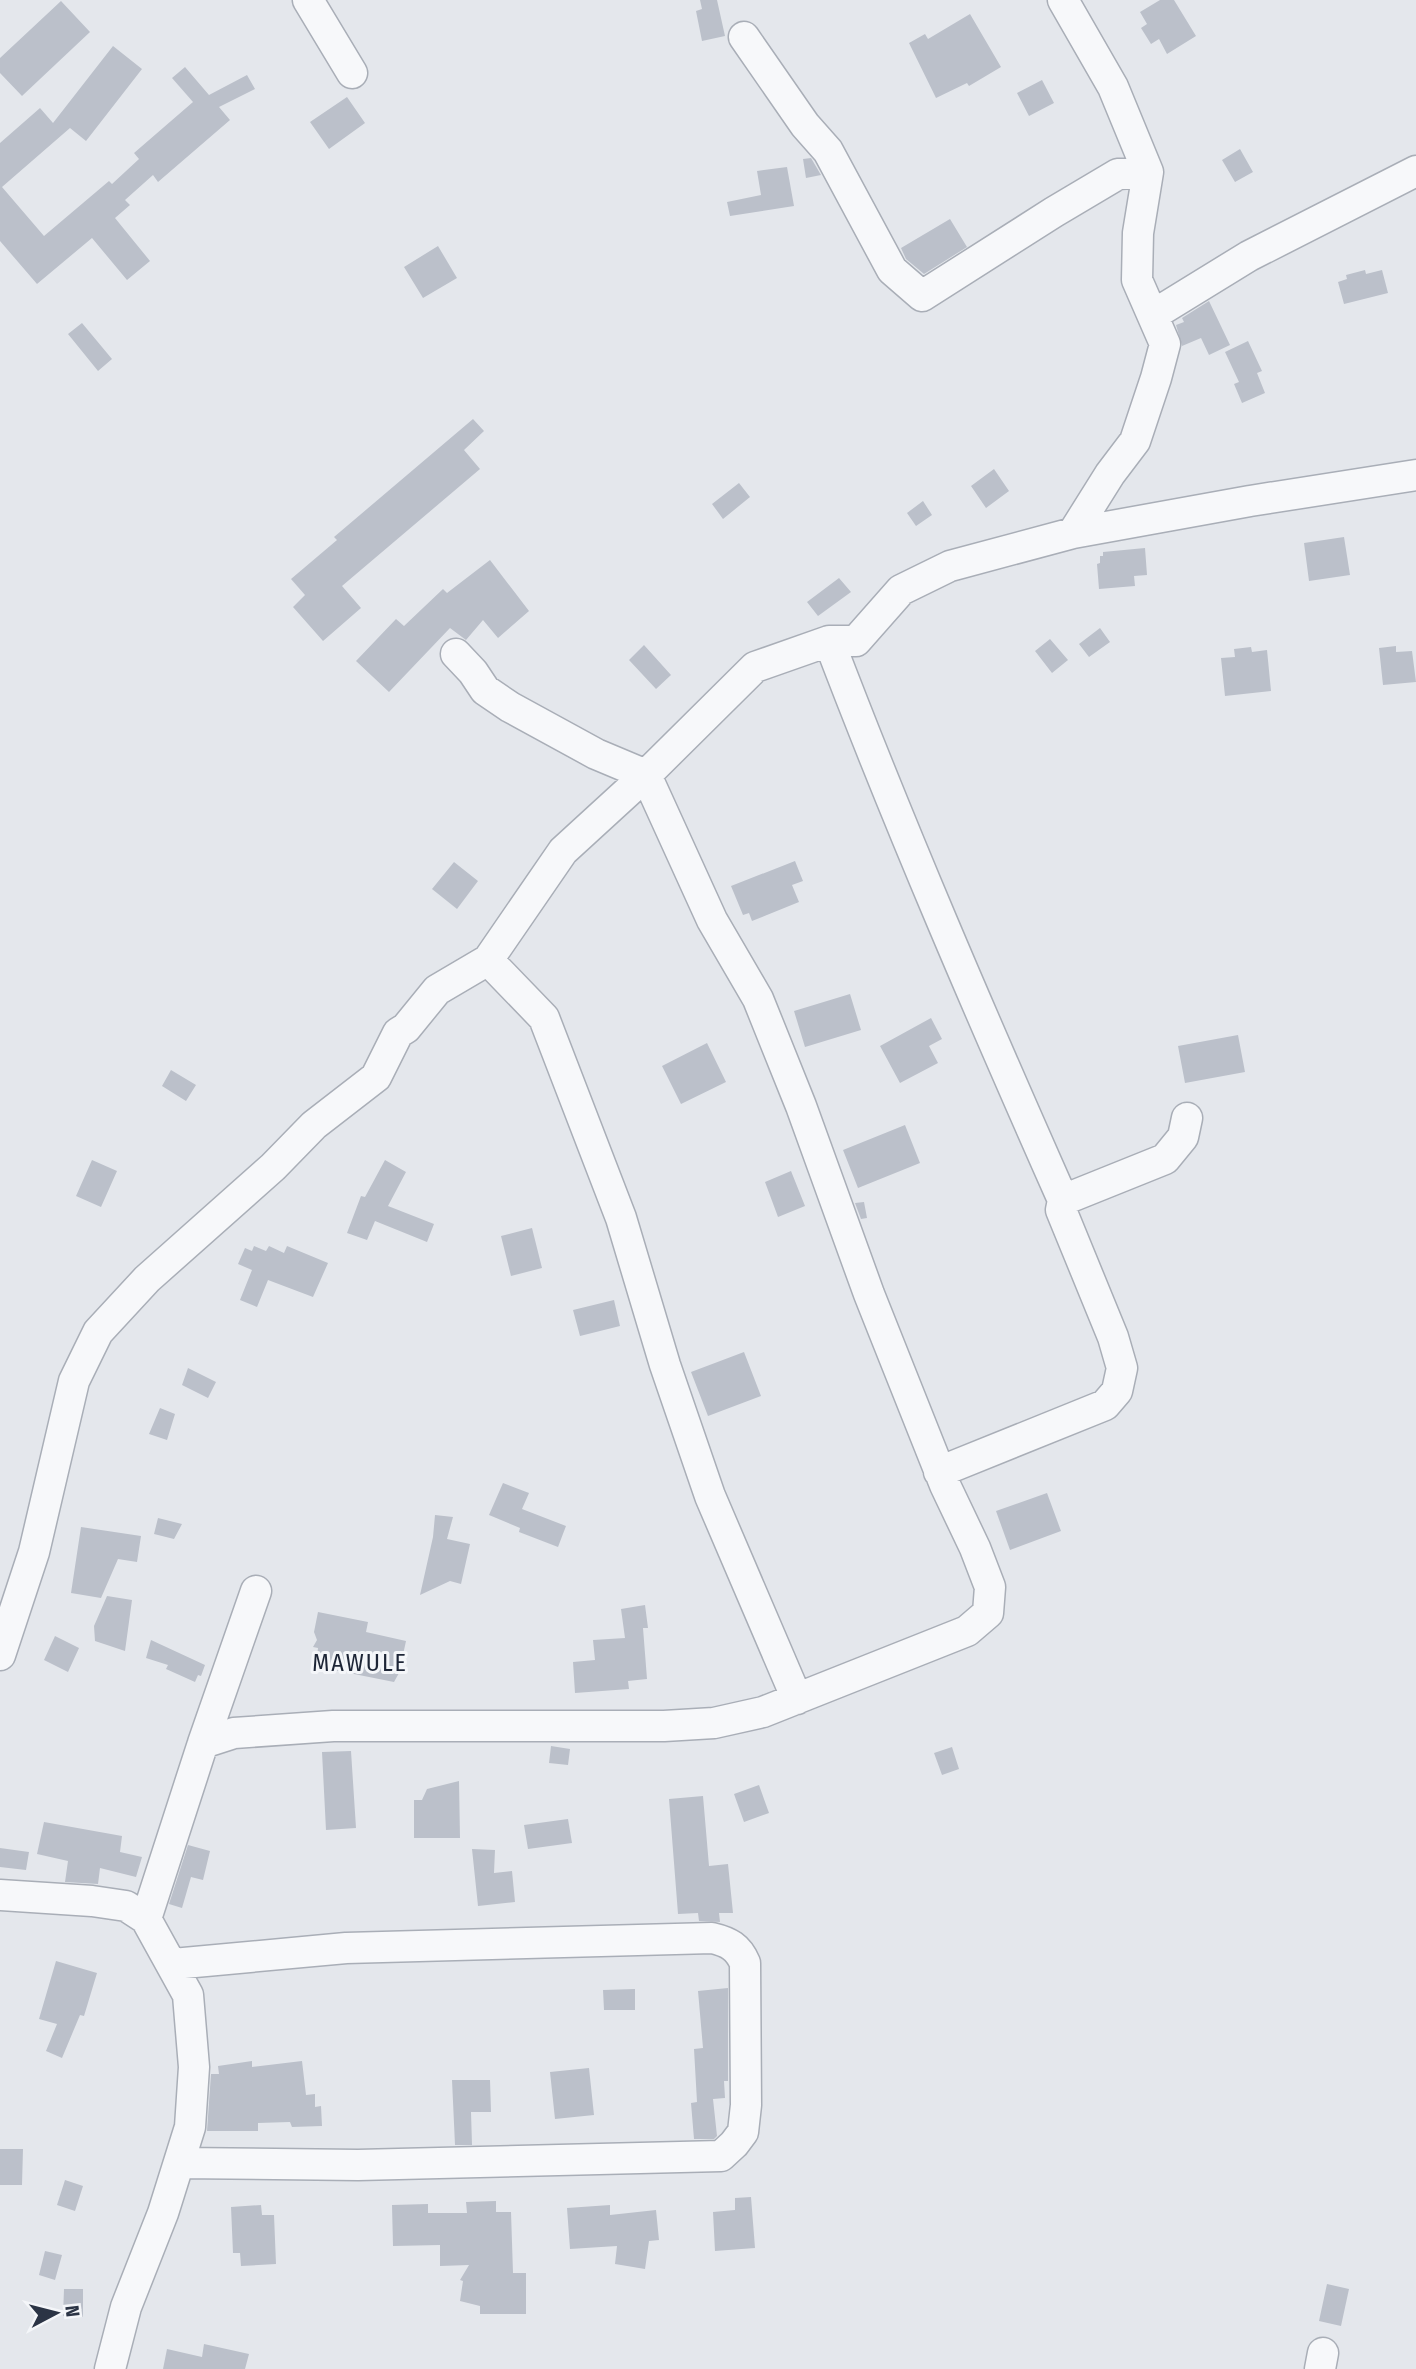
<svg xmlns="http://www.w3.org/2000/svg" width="1416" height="2369" viewBox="0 0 1416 2369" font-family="'Fira Sans Condensed',sans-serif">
<rect width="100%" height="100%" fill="#e4e7ec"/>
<path fill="#bbc0ca" d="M700,0H717L725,36L702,41L696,11L702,9Z
M1160,0H1174L1196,36L1167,54L1159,39L1151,44L1141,28L1147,24L1140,12Z
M61,1L90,32L22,96L0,73V58Z
M970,14L1001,67L969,86L967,83L936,98L909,43L925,34L928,39Z
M113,46L142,69L86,141L70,128L2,187L44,236L109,181L112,184L139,159L134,153L193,102L172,78L185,67L209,95L247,75L255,89L219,107L230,120L158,182L153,175L125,200L130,205L115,218L150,261L127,280L92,238L37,284L0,241V143L40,108L53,123Z
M1042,80L1054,103L1029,116L1017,93Z
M347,97L365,123L329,149L310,122Z
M1240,149L1253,172L1235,182L1222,160Z
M811,158L821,175L806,178L803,159Z
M787,167L794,206L730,216L727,202L761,195L757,171Z
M950,219L967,247L924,274L906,259L901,248Z
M438,246L457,278L423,298L404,267Z
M1365,270L1366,274L1382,270L1388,293L1344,304L1338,282L1347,279L1346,275Z
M1209,301L1230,345L1209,355L1201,338L1182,346L1176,325L1184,322L1182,318Z
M82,323L112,359L98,371L68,334Z
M1248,341L1262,371L1257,373L1265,393L1242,403L1234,384L1239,382L1225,352Z
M473,419L484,431L464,450L480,469L342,586L361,608L323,641L293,607L305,595L291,579L337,540L334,537Z
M994,469L1009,491L986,508L971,486Z
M739,483L750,497L723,519L712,504Z
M923,501L932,515L916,526L907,513Z
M1344,537L1350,575L1309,581L1304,543Z
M1145,548L1147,575L1134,576L1135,586L1099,589L1097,564L1100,563V556H1103V552Z
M490,560L529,611L498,638L483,620L466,640L450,628L389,692L356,661L396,619L404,626L443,589L447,593Z
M839,578L851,592L818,616L807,602Z
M1100,628L1110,642L1089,657L1079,644Z
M1050,639L1068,660L1052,673L1035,651Z
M644,645L671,675L656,689L629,660Z
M1396,646V652L1412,651L1416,682L1383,685L1379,648Z
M1251,647L1252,652L1267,650L1271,691L1225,696L1221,658L1235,657L1234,649Z
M795,861L803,881L792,885L799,902L752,921L749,913L743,915L731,886Z
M454,862L478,881L457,909L432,889Z
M850,994L861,1030L805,1047L794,1011Z
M931,1018L942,1039L929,1046L938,1063L900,1083L880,1046Z
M1238,1035L1245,1072L1185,1083L1178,1046Z
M707,1043L726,1082L681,1104L662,1066Z
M171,1070L196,1085L186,1101L162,1086Z
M905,1125L920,1163L858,1188L843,1150Z
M92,1160L117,1171L101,1207L76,1196Z
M385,1160L406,1172L388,1206L434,1224L427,1242L375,1221L367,1240L347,1233L361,1196L365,1197Z
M791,1171L805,1206L778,1217L765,1182Z
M864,1202L867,1218L861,1219L855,1203Z
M532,1228L542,1268L511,1276L501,1236Z
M254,1246L266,1251L269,1246L284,1253L287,1246L328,1263L313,1297L268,1280L257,1307L240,1300L252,1270L238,1264L245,1248L252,1251Z
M614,1300L620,1326L580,1336L573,1310Z
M744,1352L761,1396L708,1416L691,1372Z
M188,1368L216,1382L208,1398L182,1385Z
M160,1408L175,1414L167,1440L149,1434Z
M503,1483L529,1493L522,1509L566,1526L558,1547L519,1532L520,1528L489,1515Z
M1047,1493L1061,1531L1010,1550L996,1511Z
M435,1515L453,1517L447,1539L470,1544L461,1584L450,1581L420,1595L433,1537Z
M158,1518L182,1524L174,1539L154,1534Z
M81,1527L141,1536L137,1562L118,1559L101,1598L71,1593Z
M107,1596L132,1600L125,1651L95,1641L94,1626Z
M645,1605L648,1628H643L647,1679L628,1681L629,1689L575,1693L573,1662L595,1660L593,1640L625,1638L621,1609Z
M318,1612L368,1622L366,1632L406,1641L399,1673L394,1682L319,1667L321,1658L317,1657L318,1648L313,1647L317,1640L314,1632Z
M55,1636L79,1648L68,1672L44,1660Z
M151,1640L205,1665L201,1676L198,1675L195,1682L166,1669L168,1665L146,1658Z
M551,1746L570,1749L568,1765L549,1763Z
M952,1747L959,1769L942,1775L934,1753Z
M351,1751L356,1828L326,1830L322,1752Z
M459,1781L460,1838H414V1800H422L427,1789Z
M759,1785L769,1813L744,1822L734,1794Z
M703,1796L709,1866L728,1864L733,1913H719L720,1922L699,1921L698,1913L678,1914L669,1799Z
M568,1819L572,1843L528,1849L524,1825Z
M44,1822L122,1836L120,1852L142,1857L136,1877L100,1868L98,1884L65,1882L68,1861L37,1854Z
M188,1845L210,1851L203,1880L191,1877L182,1908L169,1904Z
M0,1848L29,1852L26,1870L0,1867Z
M472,1849L495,1850L494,1873L512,1871L515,1902L478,1906Z
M56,1961L97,1973L84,2016L80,2015L62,2058L46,2051L57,2024L39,2019Z
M728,1988V2081H724L725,2098L713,2099L717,2136L714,2139H694L691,2103L697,2102L694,2049L703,2048L698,1991Z
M635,1989V2010H604L603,1990Z
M252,2061V2067L302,2061L306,2095L315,2094V2107L321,2106L322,2126L292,2127L290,2122L258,2123V2131H207L211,2074H219L218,2066Z
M589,2068L594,2115L555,2119L550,2072Z
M452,2080H490L491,2112H471L472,2145H455Z
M0,2149H23L22,2185H0Z
M65,2180L83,2186L75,2211L57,2205Z
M751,2197L755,2248L715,2251L713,2212L735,2210V2198Z
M496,2201V2212H511L513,2273H526V2314H480V2306L460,2301L463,2281L460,2280L469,2265L440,2266V2245L393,2246L392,2205L428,2204V2213H467L466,2202Z
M261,2205L262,2215H274L276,2264L241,2266L240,2253H233L231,2207Z
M610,2205V2215L656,2210L659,2240L649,2241L645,2269L615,2264L617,2246L570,2249L567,2208Z
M45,2251L62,2255L55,2280L39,2275Z
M1327,2284L1349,2289L1341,2326L1319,2321Z
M64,2289H83V2317L63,2316Z
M204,2344L249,2354L245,2369H163L167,2349L202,2357Z"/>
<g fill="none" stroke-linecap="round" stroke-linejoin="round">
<g stroke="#a9aeb7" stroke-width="33">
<path id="minor" d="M308,0L352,73
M1063,0L1113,87L1148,172L1138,233L1137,280L1165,344L1156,378L1135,441L1110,474L1073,533
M744,37L805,125L828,151L892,270L922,296L1054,212L1118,174L1148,172
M1153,315L1249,256L1416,171
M829,641C901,830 981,1015 1063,1200
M488,960L544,1018L621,1218L665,1365L710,1496L797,1699
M939,1472L1105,1405L1117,1391L1122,1368L1113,1337L1061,1210L1063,1200L1165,1159L1183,1137L1187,1118
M0,1655L34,1552L74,1381L98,1332L147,1279L273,1167L314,1125L376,1077L398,1033L406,1028L437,990L488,960L563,851L646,775L755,667L829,641H856L901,590L950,566L1073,533L1250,501L1416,475
M203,1743L234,1733L333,1726H664L714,1723L763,1712L967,1631L988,1613L990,1587L975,1548L945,1485L869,1294L801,1106L758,999L712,920L646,775L596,754L510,707L485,690L473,672L456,654
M0,1895L92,1901L126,1906L146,1919L188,1995L194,2067L190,2127L163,2213L126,2307L110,2369
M146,1919L203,1743L256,1591
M173,1964L346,1948L712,1938C729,1942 738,1947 745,1963L746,2105L743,2132L734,2144L721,2156L358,2165L179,2163
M1320,2369L1323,2353"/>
</g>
<use href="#minor" stroke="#f7f8fa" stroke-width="30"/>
</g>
<g text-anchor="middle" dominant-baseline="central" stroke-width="6" stroke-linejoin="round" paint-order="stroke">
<g font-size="24" letter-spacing="2" fill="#1d2536" stroke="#f4f6f9">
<text x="360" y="1663">MAWULE</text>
</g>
</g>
<g transform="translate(56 2313) rotate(83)" stroke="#f4f6f9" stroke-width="5" paint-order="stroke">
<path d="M0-5L12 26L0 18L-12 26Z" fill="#2b3445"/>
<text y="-10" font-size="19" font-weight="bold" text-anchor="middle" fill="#2b3445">N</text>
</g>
</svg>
